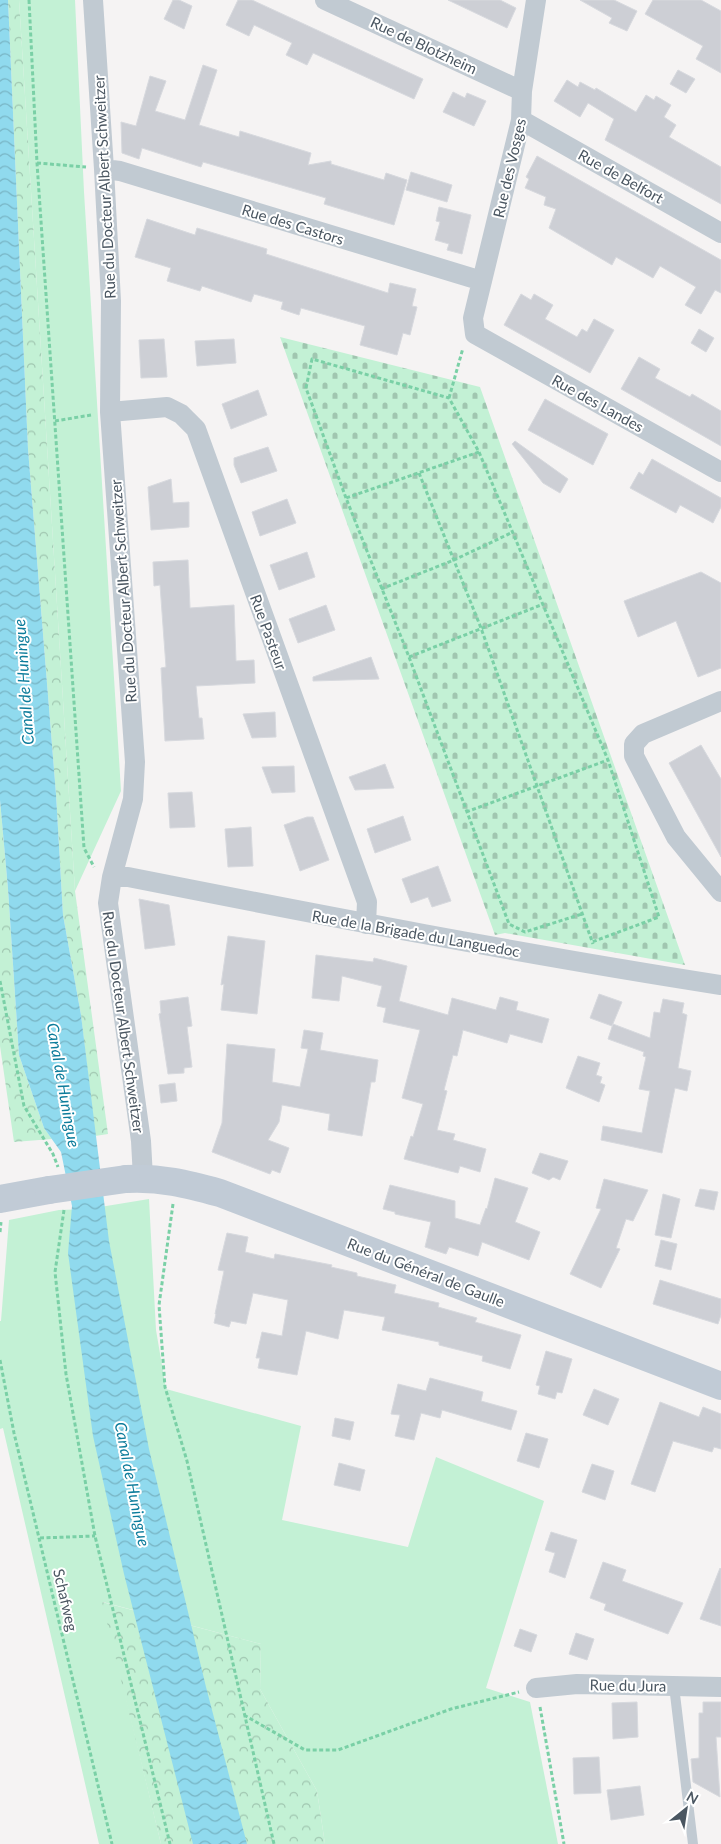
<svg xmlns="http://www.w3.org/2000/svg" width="721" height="1844" viewBox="0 0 721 1844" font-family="Lato,sans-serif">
<defs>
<pattern id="forest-crowns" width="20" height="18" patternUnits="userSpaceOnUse" patternTransform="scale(1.25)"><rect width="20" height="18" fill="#c3f1d5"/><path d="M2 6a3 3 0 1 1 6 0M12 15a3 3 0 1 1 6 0" fill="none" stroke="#a0c6b0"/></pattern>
<pattern id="cemetery-stones" width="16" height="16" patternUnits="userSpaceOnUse" patternTransform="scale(1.25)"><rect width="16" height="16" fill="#c3f1d5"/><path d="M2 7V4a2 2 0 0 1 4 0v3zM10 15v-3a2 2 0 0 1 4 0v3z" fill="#a0c6b0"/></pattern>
<pattern id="water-waves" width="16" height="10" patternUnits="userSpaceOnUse" patternTransform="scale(1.25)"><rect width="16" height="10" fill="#90daee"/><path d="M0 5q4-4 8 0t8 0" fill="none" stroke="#78b4c4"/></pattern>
</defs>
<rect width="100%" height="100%" fill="#f5f3f3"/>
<path fill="#c3f1d5" d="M19,0H75L84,192L121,791L75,891Z
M149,1199L156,1330L166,1389L301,1426L282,1520L408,1547L436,1457L544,1501L486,1688L530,1702L558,1844H325L317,1791L260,1689L261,1644L103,1602L161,1844H99L3,1428L0,1429V1321H1L9,1220L59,1210L88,1209Z"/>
<path fill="url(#forest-crowns)" d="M8,0H19L75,891L108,1134L95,1136L81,1015L63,915L56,794L28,449Z
M0,800L8,889L19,1055L44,1128L52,1139L14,1142L0,1046Z
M102,1602L261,1644L260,1689L317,1791L325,1844H161Z"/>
<path fill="url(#cemetery-stones)" d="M280,337L480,387L685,965L505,933L495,935Z"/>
<path fill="url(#water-waves)" d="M0,0H8L28,449L56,794L63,915L81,1015L109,1241L149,1449L206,1687L247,1844H193L124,1574L93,1436L68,1253L72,1206L61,1152L44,1128L19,1055L8,889L0,800Z"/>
<path fill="#cdcfd5" stroke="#d7d9de" d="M173,0H179L192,6L184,29L164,19Z
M238,0H252L423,79L414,99L313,53L307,65L286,55L292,43L254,25L249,36L226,25Z
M448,0H500L516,8L507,28Z
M580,0H614L637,11L627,31L609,23L612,18Z
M653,0H701L721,11V73L696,59L703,46L645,14Z
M203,65L217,70L199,125L239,137L240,131L311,153L308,165L331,161V164L384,180L386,173L407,180L394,225L324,204L326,198L203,162L201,167L142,148L139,159L122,153L121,122L136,126L150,76L166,81L155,111L185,120Z
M678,70L695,79L686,93L670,84Z
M567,80L578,87L580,82L595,90L596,88L636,112L646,95L654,100L656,96L671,105L664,117L676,125L669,137L721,167V204L605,140L614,119L588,103L580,117L554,101Z
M453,92L465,98L467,93L486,101L474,126L443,112Z
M537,156L721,260V293L715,290L701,314L685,305L696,287L660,266L653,278L616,257L612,265L549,228L556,209L544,205L546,197L525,188L529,179L526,177Z
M411,172L452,185L447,202L406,190Z
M439,207L471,215L462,254L447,250L449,244L435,240L440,222L436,221Z
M147,219L195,235L197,228L267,249L266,254L388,293L390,283L416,289L412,306L417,307L410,335L403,333L397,355L360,345L365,326L301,308L299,315L281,309L283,302L254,294L251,302L202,286L200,291L167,281L171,268L135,257Z
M521,294L531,300L534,294L553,305L545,319L577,337L582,329L587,332L594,319L614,330L590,373L504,325Z
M699,329L714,338L706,352L691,343Z
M164,339L167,377L141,378L139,340Z
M234,339L236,363L197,366L195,341Z
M639,357L660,369L655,378L690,397L692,394L721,411V446L621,389Z
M258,390L267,415L231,429L222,404Z
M545,399L608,434L593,465L528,430Z
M515,441L568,479L560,493L543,483L512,444Z
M268,447L277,471L241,483L234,465V458Z
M652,459L721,498V507L713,523L680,505L676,513L630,488L639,472L643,475Z
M171,479L173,503L189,502V527L151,530L148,487Z
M287,499L296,523L260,536L252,512Z
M307,552L315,577L279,590L270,565Z
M188,560L190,608L234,605L236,661L254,660L255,683L196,686L199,718H202L204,739L165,741L161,668L166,667L160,585L154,586L153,562Z
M701,572L721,583V668L698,677L676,621L638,637L624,601Z
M326,605L335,630L298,643L289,619Z
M371,657L379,679L313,681V677Z
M275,712L276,737L252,738L243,714Z
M701,745L721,779V857L669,763Z
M385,764L394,788L355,790L349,777Z
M294,766L295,792L272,793L262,767Z
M192,792L195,827L170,828L168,793Z
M403,816L411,840L375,853L367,829Z
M307,817H313L329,860L300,871L284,825Z
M251,827L253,866L228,867L225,829Z
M438,866L451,901L432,907L428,897L411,903L402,879Z
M139,899L169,905L175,945L145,949Z
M228,936L265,941L257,1014L221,1010L224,984L221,985Z
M316,955L373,962L374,958L407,966L399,1001L448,1015L452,998L496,1010L500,997L518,1002L516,1010L549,1019L542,1043L510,1034L507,1043L463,1030L457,1056L453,1055L444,1090L447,1091L437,1130L455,1134L453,1140L486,1149L480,1172L460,1166L458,1173L404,1159L411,1136L413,1137L423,1104L402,1098L420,1030L383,1022L386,1008L377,1006L382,986L342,976L339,1001L312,998Z
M599,994L622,1002L612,1026L590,1018Z
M188,997L192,1026L187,1027L192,1067L184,1068V1073L168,1074L159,1014L161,1013L160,1001Z
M663,999L684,1003L682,1013L687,1015L678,1068L691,1071L687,1091L675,1088L662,1153L601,1140L603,1126L642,1133L650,1091L639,1089L646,1057L643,1056L644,1052L608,1039L613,1024L650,1038L654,1012L660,1013Z
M304,1030L323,1033L320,1050L378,1060L375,1082H371L362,1136L328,1130L330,1114L282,1105L279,1122L268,1140L289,1148L280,1173L272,1170L270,1174L212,1152L222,1123L227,1044L275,1049L272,1082L300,1087L308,1049L301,1048Z
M578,1056L600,1063L596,1075L602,1077L600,1083L605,1085L599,1102L566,1088Z
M175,1083L177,1101L161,1103L159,1085Z
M540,1153L568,1161L560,1180L553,1177L549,1180L532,1173Z
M495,1178L528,1188L515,1222L540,1232L529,1260L482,1242L478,1256L449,1247L446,1254L425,1247L431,1222L395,1214V1212L383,1209L390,1185L455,1201V1218L480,1225L486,1208L487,1209Z
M604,1179L648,1190L633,1221L626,1219L616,1248L620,1249L601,1288L570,1274L601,1209L596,1208Z
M700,1189L718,1192L714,1210L695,1206Z
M663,1194L680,1199L671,1238L655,1235Z
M227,1233L248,1237L245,1252L274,1259L275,1254L332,1265L331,1267L357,1273V1276L396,1285L394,1293L439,1303L438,1307L477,1318L475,1322L521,1335L510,1369L482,1361L483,1356L439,1345V1342L382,1330L385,1317L344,1310L338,1339L306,1331L297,1375L258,1368L260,1358H256L262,1332L282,1336L288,1300L253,1293L246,1324L231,1321L229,1327L214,1323L216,1314H215L224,1271L218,1270Z
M661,1240L677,1244L671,1270L655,1266Z
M660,1280L721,1299V1315L718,1324L653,1304Z
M546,1351L572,1359L562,1393L557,1392L555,1399L538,1394L540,1386L536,1385Z
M430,1378L483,1392L481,1401L517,1411L511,1430L442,1410L440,1418L421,1413L414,1440L395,1436L400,1415L391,1414L398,1384L426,1391Z
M594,1389L619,1399L608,1425L583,1415Z
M660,1402L699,1417L703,1407L721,1414V1449L714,1447L712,1452L673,1441L655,1492L631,1484Z
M335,1418L354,1422L350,1440L332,1436Z
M526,1433L548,1439L539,1468L517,1461Z
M339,1463L365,1470L360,1491L334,1485Z
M592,1464L614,1471L605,1500L582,1492Z
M551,1532L577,1540L565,1578L549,1572L555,1553L545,1550Z
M603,1562L626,1570L622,1581L683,1603L668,1634L604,1610L606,1604L590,1598Z
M720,1568L721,1569V1626L700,1619Z
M520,1629L537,1635L531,1652L514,1646Z
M576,1633L594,1639L587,1660L569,1654Z
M637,1702L638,1737L613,1739L612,1703Z
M703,1702H721V1737H716L720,1797L693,1782L691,1759L699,1758V1713H703Z
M599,1757L601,1793L574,1794L573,1758Z
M640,1786L644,1815L611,1820L607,1790Z"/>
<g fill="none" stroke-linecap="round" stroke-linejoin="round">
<path stroke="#7ad0a6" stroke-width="3" stroke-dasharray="4 2.5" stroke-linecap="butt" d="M29,0L37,163L84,848L94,867
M37,163L86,167
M449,398L463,348
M55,421L91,415
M479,452L346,498L409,657L509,924L525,932L582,914
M419,473L481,628L593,944
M346,498L306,388L312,359L449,398L479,452L608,760L659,917L592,942
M381,589L454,560L511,533
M409,657L541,605
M466,812L608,760
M0,981L24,1106L53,1154L58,1167
M173,1204L159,1305L165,1387L187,1461L274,1844
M64,1210L55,1272L66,1374L95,1536L170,1844
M0,1232L1,1222
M0,1360L14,1433L112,1844
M40,1538L95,1536
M540,1707L564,1844
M244,1715L305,1750H338L451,1709L519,1692"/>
<path stroke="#c1cad2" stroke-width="10" d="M674,1686L693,1844"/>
<path stroke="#c1cad2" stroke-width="20" d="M93,0L104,169L111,301L110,412L135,762L133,799L112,877L108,903L141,1141L143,1178
M325,0L522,91
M536,0L522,91L521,120L473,318L475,334L721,472
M521,120L721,233
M104,169L120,171L482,281
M110,412L167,407L181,414L196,429L367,902L366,924
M721,701L643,734L634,744V756L676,837L721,892
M112,877H128C325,916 522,954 721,985
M536,1688L577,1684L721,1687"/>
<path stroke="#c1cbd6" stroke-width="28" d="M126,1179C160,1177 187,1184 220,1193L721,1386
M0,1199L49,1190"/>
<path stroke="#c1cbd6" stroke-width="28" d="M49,1190L126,1179"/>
</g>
<g text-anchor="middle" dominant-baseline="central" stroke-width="4" stroke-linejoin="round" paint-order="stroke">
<g font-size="15" fill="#4a5661" stroke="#fff">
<text transform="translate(424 45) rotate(25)">Rue de Blotzheim</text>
<text transform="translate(509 168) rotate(-77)">Rue des Vosges</text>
<text transform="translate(621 176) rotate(29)">Rue de Belfort</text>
<text transform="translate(104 187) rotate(-93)">Rue du Docteur Albert Schweitzer</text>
<text transform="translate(293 224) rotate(17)">Rue des Castors</text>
<text transform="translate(598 403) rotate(29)">Rue des Landes</text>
<text transform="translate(123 591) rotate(-94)">Rue du Docteur Albert Schweitzer</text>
<text transform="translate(269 632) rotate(70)">Rue Pasteur</text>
<text transform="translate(416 933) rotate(10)">Rue de la Brigade du Languedoc</text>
<text transform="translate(124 1022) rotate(82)">Rue du Docteur Albert Schweitzer</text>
<text transform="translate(426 1272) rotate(21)">Rue du Général de Gaulle</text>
<text transform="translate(66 1600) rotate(77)">Schafweg</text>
<text transform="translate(628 1685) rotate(1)">Rue du Jura</text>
</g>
<g font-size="16" font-style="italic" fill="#0c7c9b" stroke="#fff">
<text transform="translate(23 682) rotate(-94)">Canal de Huningue</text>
<text transform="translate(64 1085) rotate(80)">Canal de Huningue</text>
<text transform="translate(133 1484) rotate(79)">Canal de Huningue</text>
</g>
</g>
<g transform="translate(686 1809) rotate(30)" stroke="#ffffff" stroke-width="4" paint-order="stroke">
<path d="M0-4L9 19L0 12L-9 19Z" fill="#4a5661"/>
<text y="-8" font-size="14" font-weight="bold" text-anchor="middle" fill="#4a5661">N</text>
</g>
</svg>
